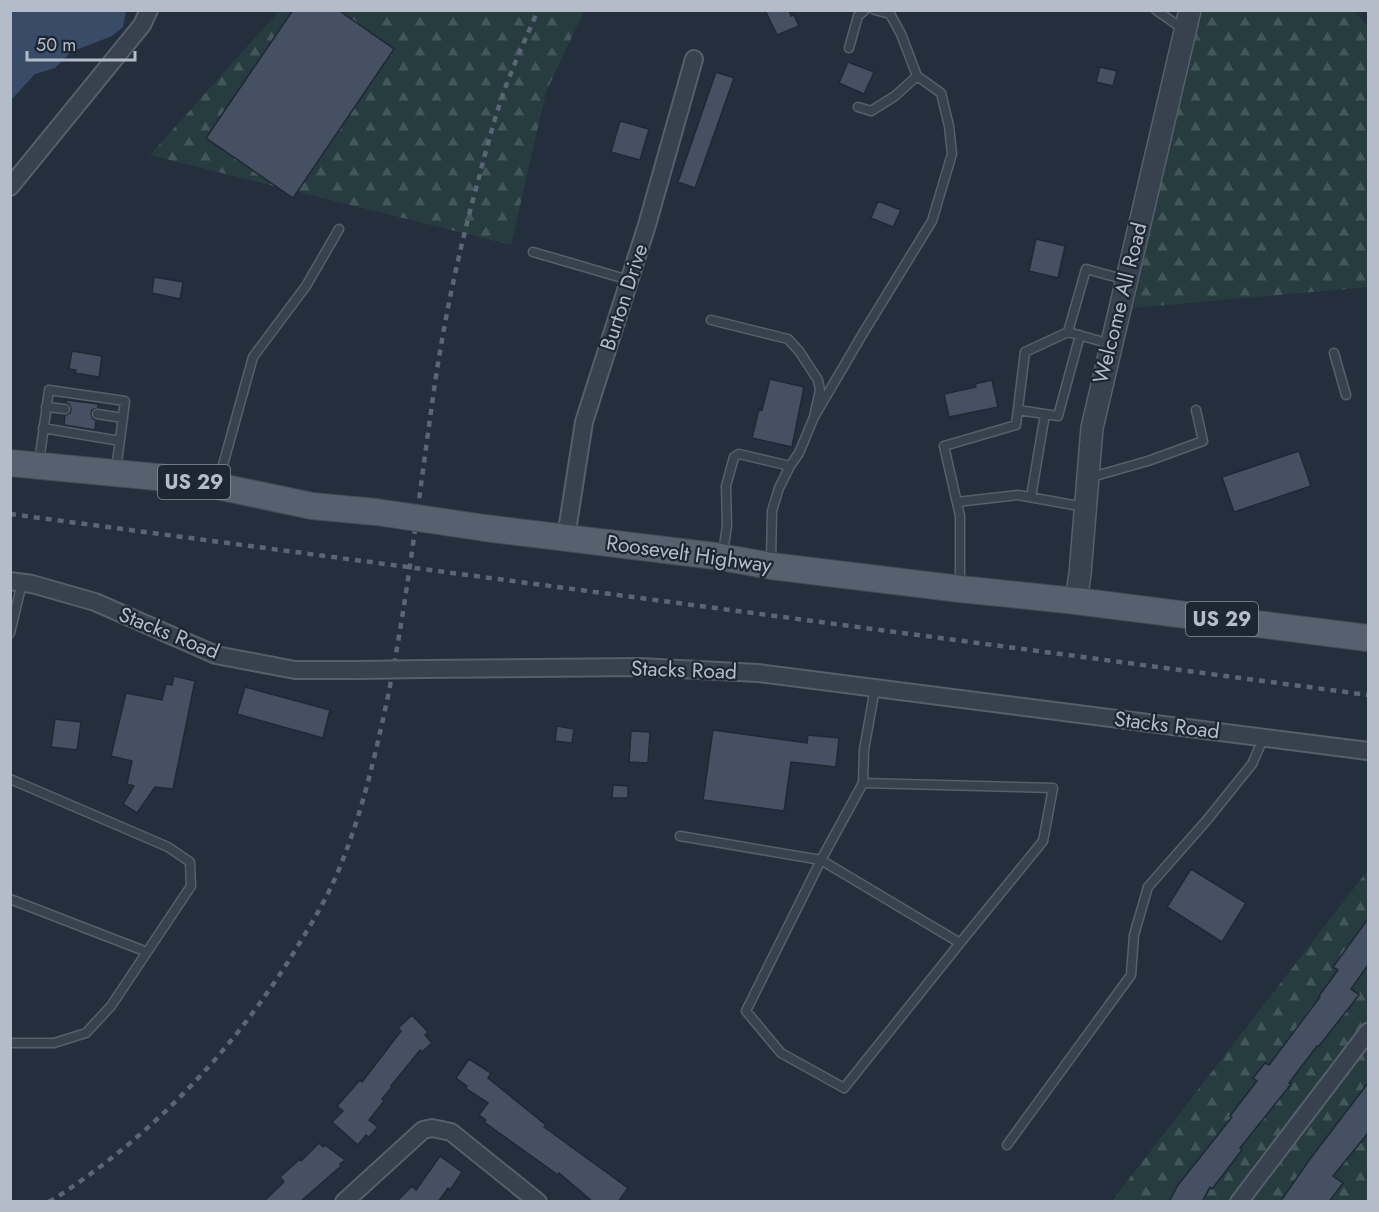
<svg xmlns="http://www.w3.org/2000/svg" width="1379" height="1212" viewBox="0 0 1379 1212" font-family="Jost,sans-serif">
<defs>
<pattern id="forest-firs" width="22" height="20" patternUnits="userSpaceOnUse" patternTransform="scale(1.5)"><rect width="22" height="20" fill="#263c3f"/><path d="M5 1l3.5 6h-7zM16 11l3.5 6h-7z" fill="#435659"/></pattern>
</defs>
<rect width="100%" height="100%" fill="#242f3e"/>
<path fill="url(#forest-firs)" d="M279,11H584L546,92L511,245L150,155Z
M1199,11H1354L1368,27V287L1134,308L1173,87Z
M1368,870V1201H1112Z"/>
<path fill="#394c67" d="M11,10H126V11L123,27L112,36L71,52L55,68L35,74L11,100Z"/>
<path fill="#455162" stroke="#1f2835" stroke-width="1.5" d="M293,10H338L394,49L293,198L206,138Z
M765,10H789L791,16L794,15L799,26L777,35Z
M848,62L874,72L864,94L839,83Z
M1100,67L1117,71L1113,86L1096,82Z
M716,72L734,78L695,188L678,182Z
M620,121L649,129L640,160L611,152Z
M878,201L901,210L893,227L871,218Z
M1036,239L1065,246L1058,278L1029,271Z
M154,277L183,282L180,299L152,293Z
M72,351L102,356L99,377L75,373L76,370L69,369Z
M770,379L804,387L792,447L752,438L759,409L762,410Z
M992,380L998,407L949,417L944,394L976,387L975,384Z
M66,400L98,404V408L92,410L91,414L93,419L96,420L95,430L64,425L65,415L70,413L71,409L69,404L66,403Z
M1299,451L1311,486L1234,512L1222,477Z
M174,676L195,681L173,789L155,787L137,813L123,804L134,786L127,784L132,761L111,756L126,693L162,700L166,684L172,685Z
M245,687L330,710L323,738L237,714Z
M55,719L81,722L77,750L51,747Z
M557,726L574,729L572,743L555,741Z
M713,730L807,743L808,735L839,738L836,767L791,762L784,811L703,800Z
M631,731L650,732L648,763L629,762Z
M613,785L628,786V798H612Z
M1191,869L1246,903L1222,942L1167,907Z
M1368,919V965L1351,989L1359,995L1319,1046H1317L1289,1083L1291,1084L1240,1148L1242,1150L1212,1189L1210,1187L1202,1202H1169L1178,1185L1232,1117L1230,1116L1257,1081L1253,1078L1265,1063L1269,1065L1320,997L1319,996L1338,970L1333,967Z
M412,1015L428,1032L425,1035L432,1043L422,1052L420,1050L391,1086L392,1087L382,1099L384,1101L369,1120L378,1127L369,1137L366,1135L358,1145L332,1122L343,1111L337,1106L360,1080L362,1082L401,1031L398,1028Z
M469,1059L491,1073L488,1078L546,1125L544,1127L628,1188L618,1202H593L559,1173L558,1175L484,1122L486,1120L479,1115L488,1103L465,1088L467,1086L456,1078Z
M1368,1083V1133L1333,1176L1343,1183L1329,1202H1280L1310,1159Z
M319,1143L323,1147L325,1145L345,1160L340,1164L341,1166L300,1202H263L284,1182L280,1177L300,1159L301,1161Z
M440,1156L462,1172L450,1190L448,1188L438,1202H396L412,1186L416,1190Z"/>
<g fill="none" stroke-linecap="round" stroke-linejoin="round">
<g stroke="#565f6c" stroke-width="11">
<path id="service" d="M1156,10L1183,29
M849,48L858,16L865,10
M858,107L871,111L895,96L917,76
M533,252L629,280
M711,320L788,339L799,351L818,380L820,390L814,417L799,453L790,466L779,488L772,511L771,562
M1068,332L1111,344
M1334,353L1346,395
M46,407L65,409
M1018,410L1058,416L1080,335
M97,414L123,418
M814,417L862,335L932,221L952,154L949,126L941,93L917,76L901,34L890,14L875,10
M43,428L120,441
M39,462L49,390L125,401L116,470
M1088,478L1148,461L1203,441L1196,410
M218,483L253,357L306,286L339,229
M1031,497L1045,414
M957,502L1018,495L1084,507
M723,554L727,525L726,486L734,457L739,454L790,466
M960,585V516L944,446L1016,425L1025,352L1068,332L1086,269L1126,280
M10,633L22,583
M10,779L168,847L190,862L191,886L111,1006L86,1033L54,1043H10
M863,783L1053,788L1043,841L960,943
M680,836L821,860L863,783L864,750L875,688
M821,860L960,943L844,1088L781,1053L746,1011Z
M10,899L147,952
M1007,1145L1131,975L1134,935L1148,887L1207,820L1252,764L1264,737"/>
</g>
<g stroke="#565f6c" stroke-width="20">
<path id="minor" d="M10,187L142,25L149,10
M566,537L584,422L647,225L694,59
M10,581L32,584L95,602L216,655L295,670H358
M425,669L640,667L758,673L1368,751
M344,1202L423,1130L432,1128L451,1132L538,1202
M1239,1202L1368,1032"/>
</g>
<g stroke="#565f6c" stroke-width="24">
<path id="tertiary" d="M1076,601L1080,574L1092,428L1190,10"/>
</g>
<g stroke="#414a57" stroke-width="28">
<path id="primary" d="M10,463L188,480L312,506L376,512
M485,528L715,556L771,566L960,589L1076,601L1368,638"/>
</g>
<use href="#service" stroke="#38414e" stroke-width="8"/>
<use href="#minor" stroke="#38414e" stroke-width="16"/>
<use href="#tertiary" stroke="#38414e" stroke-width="21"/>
<use href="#primary" stroke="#56606e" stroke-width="26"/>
<path stroke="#5a6575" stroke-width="4.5" stroke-dasharray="6 6" stroke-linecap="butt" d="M10,514L1368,695
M49,1202C153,1137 240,1044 302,939C315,918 327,897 337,874C361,818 374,760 387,701C408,598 419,494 434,390C444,320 459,250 478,181C487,147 496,111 509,78C518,55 528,33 538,10"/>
<g stroke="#565f6c" stroke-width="20" stroke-linecap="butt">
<path id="minor-bridge" d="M358,670L425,669"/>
</g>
<g stroke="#414a57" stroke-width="28" stroke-linecap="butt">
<path id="primary-bridge" d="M376,512L485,528"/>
</g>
<use href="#minor-bridge" stroke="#38414e" stroke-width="16"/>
<use href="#primary-bridge" stroke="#56606e" stroke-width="26"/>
</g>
<g text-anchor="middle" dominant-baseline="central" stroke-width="4.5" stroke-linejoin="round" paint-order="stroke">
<g fill="#1d2633" stroke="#878f9c" stroke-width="1.5">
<rect x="158" y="465" width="72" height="34" rx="4.5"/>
<rect x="1186" y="602" width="72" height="34" rx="4.5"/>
</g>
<g font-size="20" font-weight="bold" fill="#b4bcc9">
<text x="194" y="482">US 29</text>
<text x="1222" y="619">US 29</text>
</g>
<g font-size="21" fill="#b4bcc9" stroke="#1d2633">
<text transform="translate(624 297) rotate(-72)">Burton Drive</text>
<text transform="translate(1120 303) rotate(-76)">Welcome All Road</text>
<text transform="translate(689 554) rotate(8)">Roosevelt Highway</text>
<text transform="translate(169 633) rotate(22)">Stacks Road</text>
<text transform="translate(684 670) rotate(2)">Stacks Road</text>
<text transform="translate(1167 725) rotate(7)">Stacks Road</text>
</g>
</g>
<rect width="1379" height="1212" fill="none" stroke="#b4bcc9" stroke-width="24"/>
<path d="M27 51v9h108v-9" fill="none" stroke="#b4bcc9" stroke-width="3"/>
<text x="36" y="51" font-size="18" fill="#b4bcc9" stroke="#1d2633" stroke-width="4.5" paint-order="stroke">50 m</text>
</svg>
